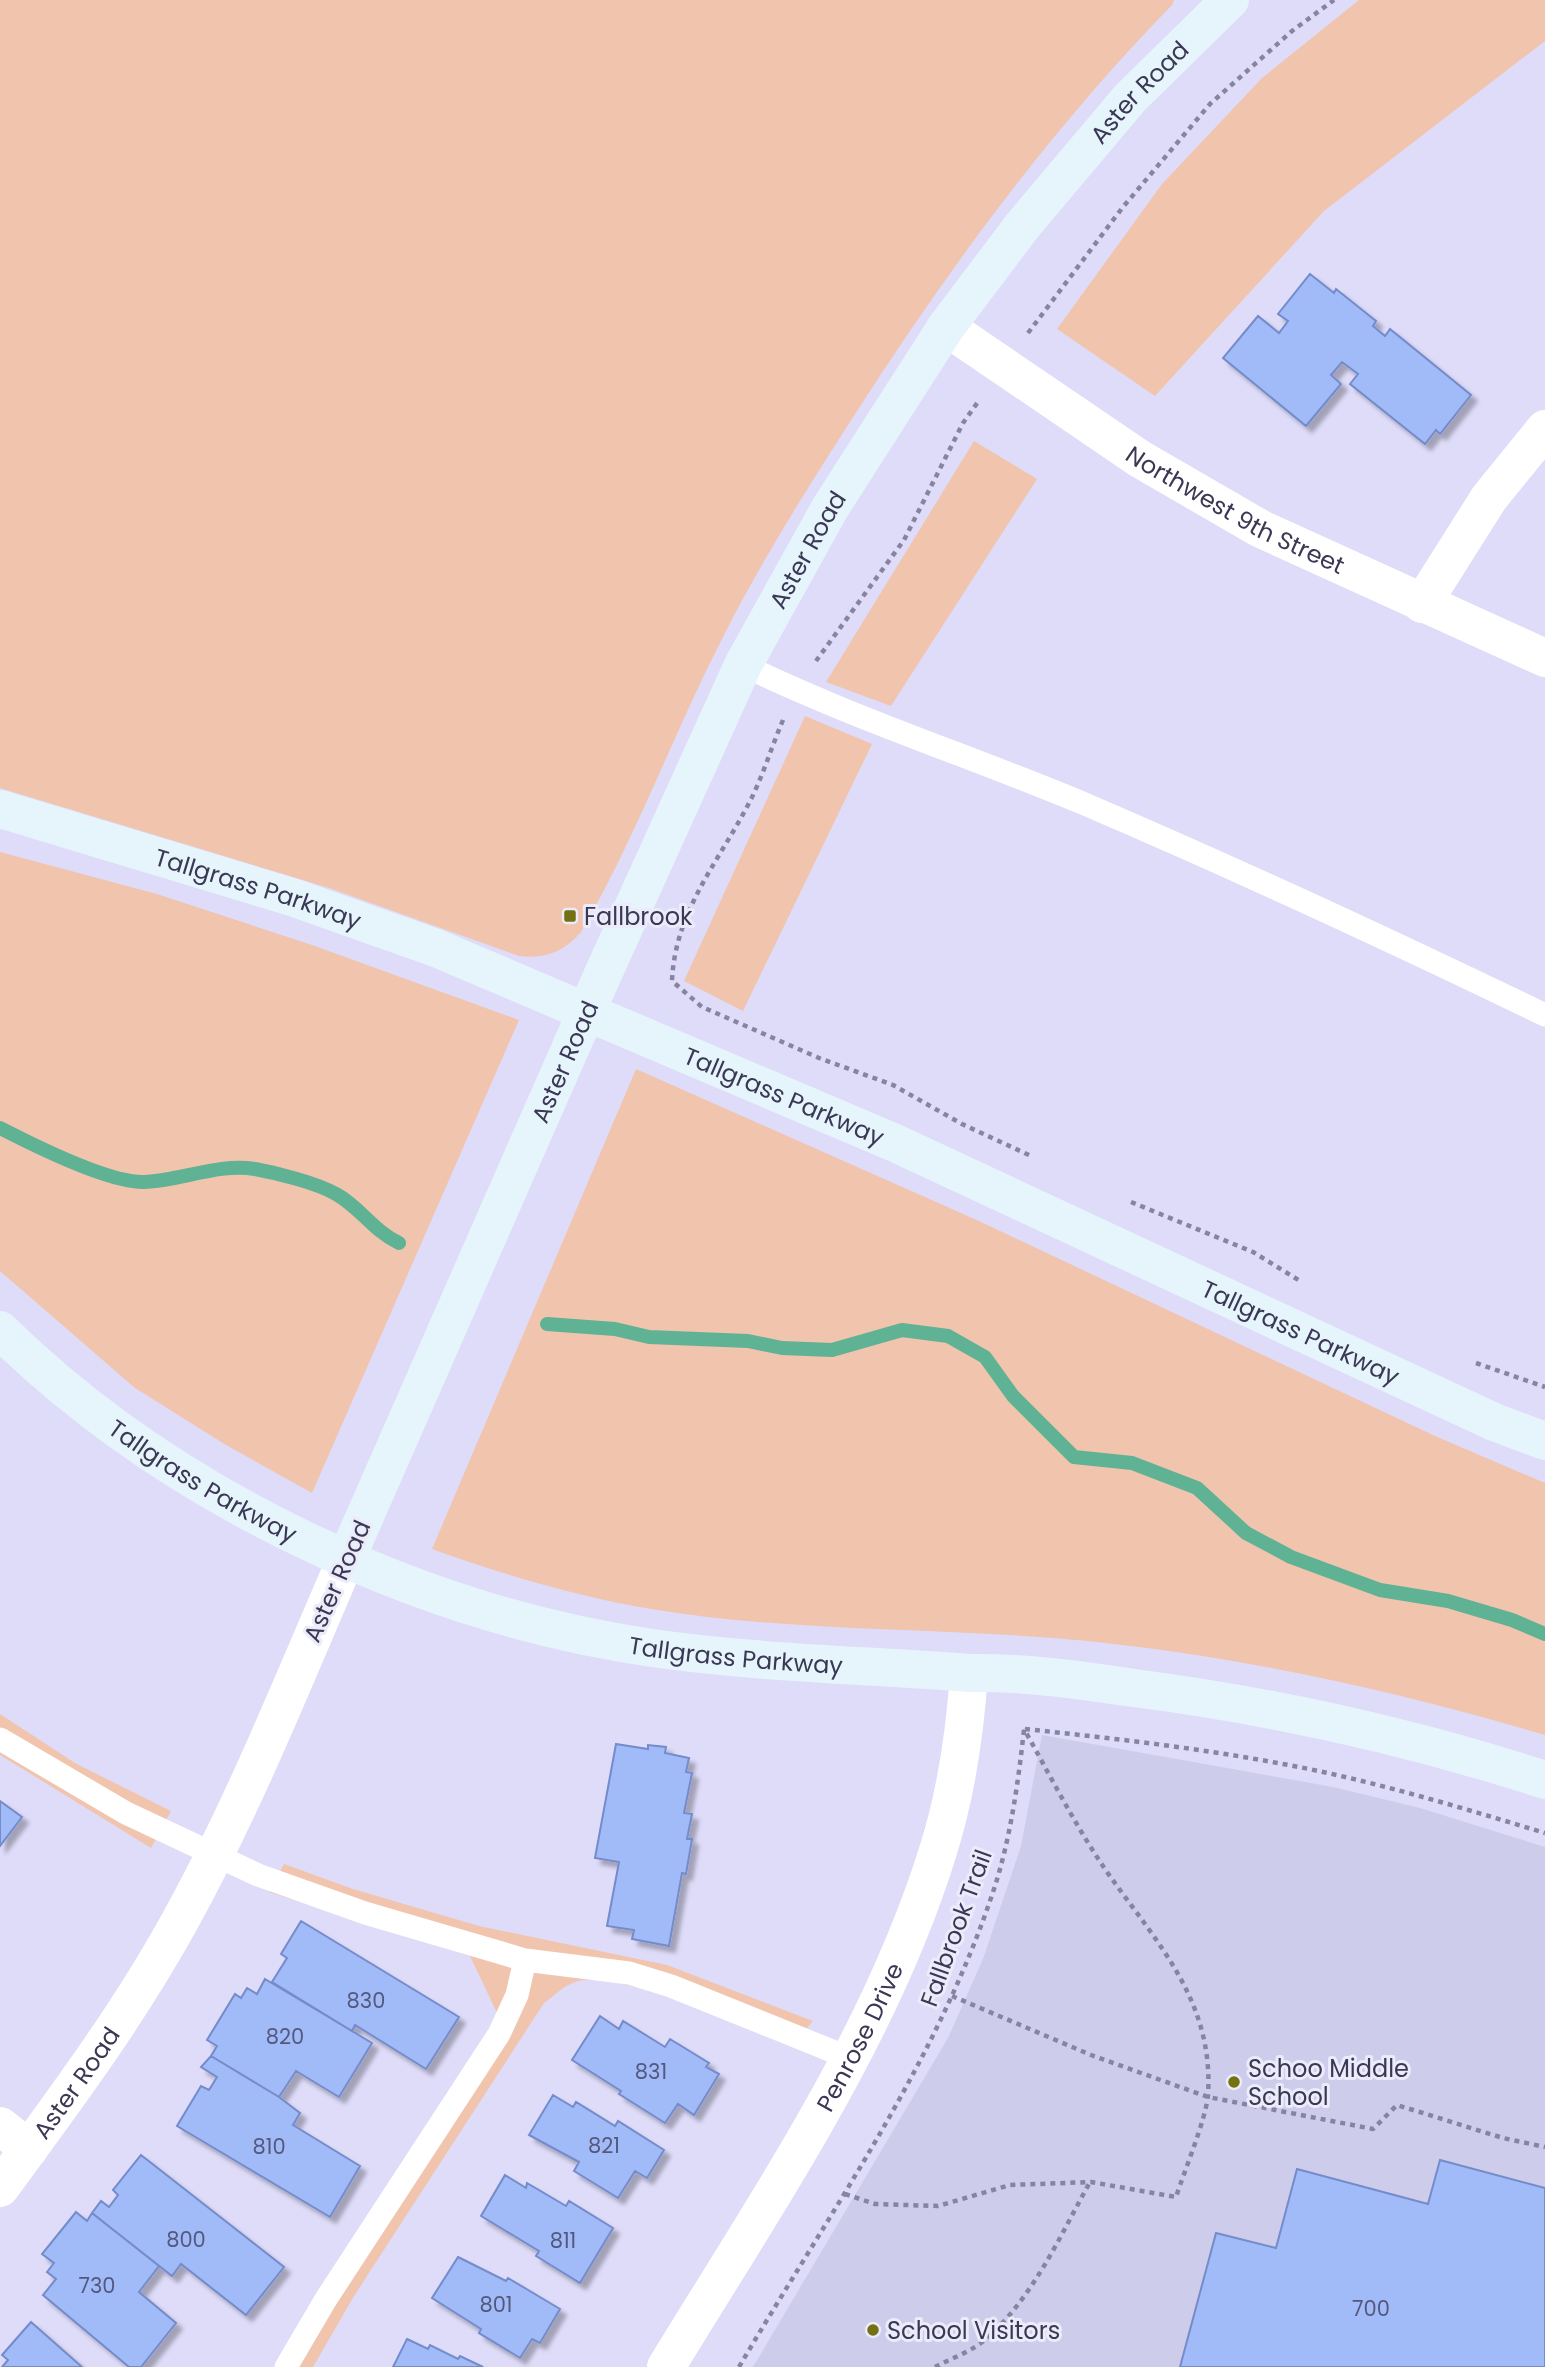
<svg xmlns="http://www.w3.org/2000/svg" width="1545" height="2367" viewBox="0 0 1545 2367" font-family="Poppins,sans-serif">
<defs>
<filter id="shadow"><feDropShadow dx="6" dy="6" stdDeviation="2" flood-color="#0004"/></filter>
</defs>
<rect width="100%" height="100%" fill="#dedcf9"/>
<path fill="#cecceb" d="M1042,1735L1333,1787L1420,1808L1545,1847V2367H753L948,2038L983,1959L1021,1846Z"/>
<path fill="#f1c4ae" d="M0,0H1174L1172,5C1053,127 951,265 859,408C811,482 763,558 723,637C673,734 636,838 581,932C564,952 545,959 519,956L329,888L0,788Z
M1359,0H1545V41L1324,211L1155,396L1057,329L1162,184L1262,78Z
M974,441L1037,479L891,706L826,682Z
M805,716L872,744L743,1011L684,981Z
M0,852L157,894L312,945L519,1020L312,1493L226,1445L135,1388L0,1271Z
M636,1069L979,1221L1435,1436L1545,1483V1735C1392,1690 1248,1658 1088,1641C943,1627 795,1633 651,1609C576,1596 504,1575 432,1549Z
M0,1714L75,1763L171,1811L151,1848L0,1755Z
M284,1864L353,1889L479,1926L667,1965L813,2021L791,2046C747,2029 617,1967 575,1982C565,1985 554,1996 544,2003L354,2296L313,2367H276L498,2015L470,1956L269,1892Z"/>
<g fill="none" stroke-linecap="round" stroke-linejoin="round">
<path stroke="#5fb294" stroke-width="14" d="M0,1128C33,1145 109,1183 144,1182C181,1181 217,1163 255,1169C277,1173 317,1183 336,1194C360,1207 372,1230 399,1243
M547,1324L615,1329L649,1337L748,1341L782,1348L832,1350L902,1330L948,1336L985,1357L1013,1396L1074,1457L1132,1463L1197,1488L1246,1533L1291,1557L1380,1590L1448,1601L1512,1620L1545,1634"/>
</g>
<path fill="#a1baf8" stroke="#748bca" stroke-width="2" filter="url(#shadow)" d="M1310,274L1334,293L1336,289L1376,321L1373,326L1385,336L1390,329L1471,395L1440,434L1436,430L1425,444L1350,384L1358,374L1342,362L1331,375L1341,384L1306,426L1223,358L1258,316L1279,333L1288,321L1278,314Z
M616,1744L648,1749V1745L666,1747L665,1753L689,1758L686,1772L692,1773L684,1813L692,1814L687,1839H692L686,1874L682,1873L669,1946L632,1939L634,1930L607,1926L619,1862L595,1858Z
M0,1801L22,1817L0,1846Z
M301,1921L459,2017L426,2069L355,2025L352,2031L272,1982L287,1958L281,1954Z
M265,1979L372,2043L339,2097L296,2071L279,2097L211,2056L217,2046L207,2040L235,1994L241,1998L247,1988L257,1994Z
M600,2016L619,2029L623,2021L665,2047L670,2039L709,2063L706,2067L719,2074L694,2115L678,2104L665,2123L619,2094L621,2091L572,2060Z
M211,2056L279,2097L300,2113L293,2125L360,2166L330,2217L177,2126L201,2086L209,2090L217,2077L201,2067Z
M553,2095L573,2107L576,2102L615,2126L618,2121L664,2150L647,2178L635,2171L618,2198L574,2171L579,2162L529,2135Z
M141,2155L284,2267L246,2315L181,2264L172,2276L92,2213L101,2201L109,2207L118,2195L113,2190Z
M1440,2160L1545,2188V2367H1180L1216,2233L1276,2248L1297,2169L1428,2204Z
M505,2175L526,2188L527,2183L566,2206L569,2201L613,2228L580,2283L536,2256L539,2251L481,2216Z
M76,2212L87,2221L92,2213L159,2266L139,2292L176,2323L141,2367H129L43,2295L56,2279L47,2272L54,2263L42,2254Z
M458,2257L506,2281L508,2278L560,2309L540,2343L532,2339L520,2358L479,2333L481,2329L432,2298Z
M31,2322L82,2367H2L8,2360L2,2355Z
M407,2339L428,2349L430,2345L458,2359L460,2356L483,2367H393Z"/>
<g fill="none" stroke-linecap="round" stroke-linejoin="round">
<path stroke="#8684a0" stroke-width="4.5" stroke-dasharray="5 5" stroke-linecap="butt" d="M1028,333L1123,207L1210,104L1292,31L1334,0
M816,661L904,540L963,423L980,399
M783,720C771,748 762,779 748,805C717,864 675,912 672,981L702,1007L819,1058L893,1085L962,1124L1031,1156
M1131,1202L1253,1252L1300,1281
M1476,1363L1545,1387
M1025,1729C1111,1738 1198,1748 1283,1764C1371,1780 1459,1807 1545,1833
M952,1996L1091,2055L1208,2097L1373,2129L1397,2105L1503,2138L1545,2147
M845,2194L875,2204L938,2206L1010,2185L1091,2182L1176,2197C1184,2172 1206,2119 1208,2095C1214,2001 1157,1943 1107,1872C1076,1827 1051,1777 1024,1729
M739,2367C831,2210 938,2061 995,1886C1011,1835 1018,1783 1024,1730
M935,2367C952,2358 973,2351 987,2338C1034,2296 1060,2236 1090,2182"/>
<path stroke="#fff" stroke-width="23" d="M743,665C854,719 973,757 1087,805C1241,871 1394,942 1545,1015
M0,1739L126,1813L258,1875L365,1913L525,1960L629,1973L671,1986L852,2059
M286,2367L326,2299L499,2034L517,1995L525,1960"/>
<g stroke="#fff" stroke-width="38">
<path id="s1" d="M946,327L1140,459L1261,529L1545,658"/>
<path d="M1422,604L1489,498L1545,429"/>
<path d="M0,2126L29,2149"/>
<path id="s2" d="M0,2188C64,2101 129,2014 181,1919C245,1803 294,1679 347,1557"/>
<path id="s3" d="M666,2367C767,2201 880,2038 938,1851C956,1794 965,1733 969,1673"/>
</g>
<g stroke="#e6f5fc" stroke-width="38">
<path id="s4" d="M0,809L292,897L436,948L895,1143L1494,1422L1545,1441"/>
<path id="s5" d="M0,1330C169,1496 418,1614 652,1648C758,1663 864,1665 969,1673C1025,1672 1079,1680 1134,1688C1273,1706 1412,1737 1545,1780"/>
<path id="s6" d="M347,1557L603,974L743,665L830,508L946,327L1023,225L1130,98L1230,0"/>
</g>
</g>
<g fill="#737114" stroke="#ecebfa" stroke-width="2.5">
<rect x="563" y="909" width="14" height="14" rx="3.5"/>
<circle cx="1234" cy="2082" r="7"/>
<circle cx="873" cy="2330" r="7"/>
</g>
<g text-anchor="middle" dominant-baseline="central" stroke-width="6" stroke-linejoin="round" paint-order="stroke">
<g font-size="21" fill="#54587d">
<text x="366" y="2000">830</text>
<text x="285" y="2036">820</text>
<text x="651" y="2071">831</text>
<text x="604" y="2145">821</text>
<text x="269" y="2146">810</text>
<text x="186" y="2239">800</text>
<text x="563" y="2240">811</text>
<text x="97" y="2285">730</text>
<text x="496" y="2304">801</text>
<text x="1371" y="2308">700</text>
</g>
<g font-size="24" fill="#3a3854" stroke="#ecebfa">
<text stroke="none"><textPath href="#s6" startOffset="1675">Aster Road</textPath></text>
<text stroke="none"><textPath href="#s1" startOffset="343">Northwest 9th Street</textPath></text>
<text stroke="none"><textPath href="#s6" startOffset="1108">Aster Road</textPath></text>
<text stroke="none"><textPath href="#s4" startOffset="270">Tallgrass Parkway</textPath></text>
<text stroke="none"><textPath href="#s6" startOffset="541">Aster Road</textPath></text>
<text stroke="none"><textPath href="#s4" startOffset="836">Tallgrass Parkway</textPath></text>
<text stroke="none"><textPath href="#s4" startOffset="1404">Tallgrass Parkway</textPath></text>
<text stroke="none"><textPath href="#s5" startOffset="254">Tallgrass Parkway</textPath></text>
<text transform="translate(337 1581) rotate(-66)">Aster Road</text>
<text stroke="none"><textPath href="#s5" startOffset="821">Tallgrass Parkway</textPath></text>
<text transform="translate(956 1928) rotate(-70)">Fallbrook Trail</text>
<text stroke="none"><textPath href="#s3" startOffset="383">Penrose Drive</textPath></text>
<text stroke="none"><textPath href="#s2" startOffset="130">Aster Road</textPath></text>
</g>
<g font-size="24" fill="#3a3854" stroke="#ecebfa" text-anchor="start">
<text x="584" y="916">Fallbrook</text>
<text x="1248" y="2068">Schoo Middle<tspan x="1248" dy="28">School</tspan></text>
<text x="887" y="2330">School Visitors</text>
</g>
</g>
</svg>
